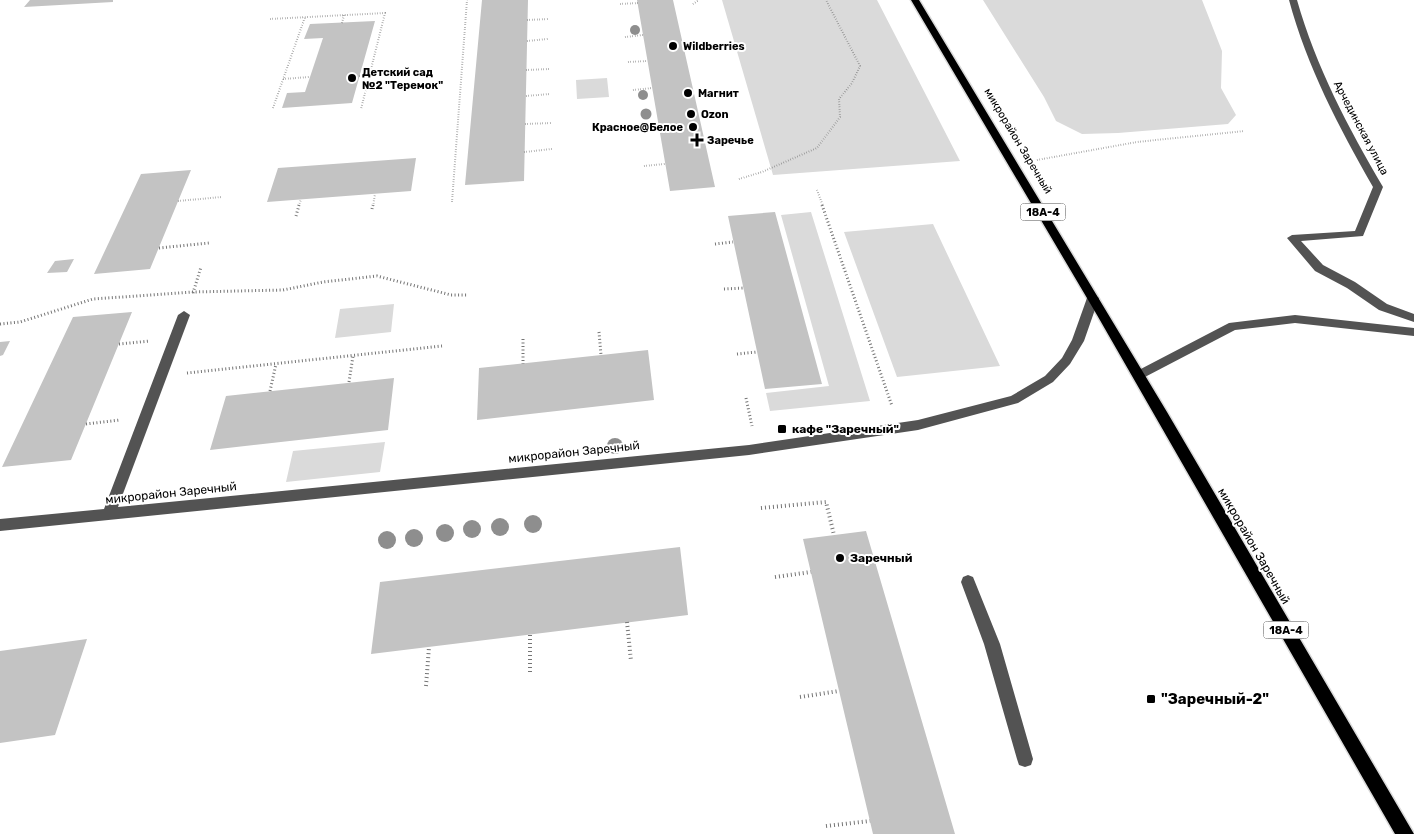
<svg xmlns="http://www.w3.org/2000/svg" width="1414" height="834" viewBox="0 0 1414 834" font-family="Rubik,sans-serif">
<rect width="100%" height="100%" fill="#fff"/>
<path fill="#dadada" d="M722,0H877L960,161L773,175Z
M983,0H1202L1222,51L1221,88L1236,115L1228,124L1118,133L1082,134L1056,121L1044,97Z
M607,78L609,97L577,99L576,80Z
M811,212L870,401L770,411L766,393L829,386L781,215Z
M933,224L1000,366L897,377L844,232Z
M394,304L391,332L335,338L340,309Z
M385,442L380,472L286,482L293,451Z"/>
<path fill="#c3c3c3" d="M30,0H113V2L24,7Z
M482,0H528L524,181L465,185Z
M637,0H673L715,187L670,191Z
M375,21L352,103L282,108L287,93L305,92L323,38L304,39L310,24Z
M416,158L411,191L267,202L278,168Z
M191,170L150,269L94,274L141,174Z
M775,212L822,384L765,389L728,216Z
M74,259L67,272L47,273L55,261Z
M132,312L71,460L2,467L73,317Z
M10,341L3,355L0,356V342Z
M648,350L654,400L477,420L479,368Z
M394,378L388,430L210,450L226,396Z
M866,531L955,834H873L803,539Z
M680,547L688,615L371,654L380,582Z
M87,639L55,735L0,743V651Z"/>
<g fill="none" stroke-linecap="round" stroke-linejoin="round">
<g stroke="#dbdbdb" stroke-width="3">
<path id="major" d="M911,0H919L1167,412L1414,834H1395L1097,315Z"/>
</g>
<path stroke="#757575" stroke-width="2" stroke-dasharray="0.5 2" stroke-linecap="butt" d="M620,4L638,3
M693,4L699,0
M270,19L385,13L361,109
M527,20L548,19
M342,23L344,15
M625,37L643,35
M527,41L548,39
M628,62L648,61
M526,70L549,69
M359,76L369,75
M283,79L309,77
M633,90L652,88
M526,96L550,94
M273,108L305,17
M525,124L551,123
M638,130L659,129
M524,152L552,149
M1037,160L1137,142L1244,131
M644,166L665,164
M739,179L762,172L817,148L840,117L839,99L852,83L860,66L826,0
M817,190L823,206
M178,201L222,197
M452,202L467,0
M299,206L301,199
M373,206L375,194"/>
<path stroke="#757575" stroke-width="3" stroke-dasharray="1 2.5" stroke-linecap="butt" d="M822,205L892,406
M372,209L373,205
M296,216L299,205
M715,244L733,242
M159,248L209,243
M724,289L744,288
M193,293L201,267
M0,324L20,322L93,299L193,292L283,290L323,282L377,276L451,295H468
M599,332L601,355
M523,339V364
M119,344L150,341
M737,354L757,352
M187,373L442,346
M349,382L353,356
M270,391L276,364
M746,398L752,426
M86,424L120,420"/>
<path stroke="#757575" stroke-width="4" stroke-dasharray="1 3" stroke-linecap="butt" d="M761,508L826,502L834,535
M775,577L811,572
M627,622L631,661
M530,635V673
M426,686L429,647
M800,697L839,691
M826,826L870,821"/>
<path fill="#535353" fill-rule="evenodd" d="M1289,0H1297C1316,67 1348,127 1383,187L1363,236L1301,241L1323,265L1355,282L1387,304L1414,314V322L1379,310L1347,288L1315,271L1287,238L1292,235L1355,231L1373,187C1339,127 1307,67 1289,0Z
M1093,294L1099,298L1084,341L1070,364L1053,382L1018,403L918,430L749,455L0,531V519L104,509L178,315L184,311L190,315L118,507L749,445L918,420L1011,396L1045,376L1062,358L1072,340L1087,298Z
M1295,315L1414,328V336L1295,323L1235,330L1143,378H1135L1133,375L1135,372L1229,323Z
M968,575L973,577L1000,644L1033,759L1031,765L1025,767L1019,765L1017,759L984,644L961,582L963,577Z"/>
<use href="#major" fill="#000" fill-rule="evenodd"/>
</g>
<g fill="#8e8e8e">
<circle cx="635" cy="30" r="5"/>
<circle cx="643" cy="95" r="5"/>
<circle cx="646" cy="114" r="5.5"/>
<circle cx="615" cy="446" r="8"/>
<circle cx="533" cy="524" r="9"/>
<circle cx="500" cy="527" r="9"/>
<circle cx="472" cy="529" r="9"/>
<circle cx="445" cy="533" r="9"/>
<circle cx="414" cy="538" r="9"/>
<circle cx="387" cy="540" r="9"/>
</g>
<g fill="#000" stroke="#fff" stroke-width="2">
<circle cx="673" cy="46" r="5"/>
<circle cx="352" cy="78" r="5"/>
<circle cx="688" cy="93" r="5"/>
<circle cx="691" cy="114" r="5"/>
<circle cx="693" cy="127" r="5"/>
<path d="M694.5 132.5h5v5h5v5h-5v5h-5v-5h-5v-5h5z"/>
<rect x="777" y="424" width="10" height="10" rx="2.5"/>
<circle cx="840" cy="558" r="5"/>
<rect x="1146" y="694" width="10" height="10" rx="2.5"/>
</g>
<g text-anchor="middle" dominant-baseline="central" stroke-width="4" stroke-linejoin="round" paint-order="stroke">
<g font-size="11" font-weight="bold" fill="#000" stroke="#fff" text-anchor="start">
<text x="683" y="46">Wildberries</text>
<text x="362" y="72">Детский сад<tspan x="362" dy="13">№2 "Теремок"</tspan></text>
<text x="698" y="93">Магнит</text>
<text x="701" y="114">Ozon</text>
<text x="683" y="127" text-anchor="end">Красное@Белое</text>
<text x="707" y="140">Заречье</text>
</g>
<g font-size="11" fill="#000" stroke="#fff">
<text transform="translate(1361 128) rotate(62)">Арчединская улица</text>
<text transform="translate(1018 141) rotate(59)">микрорайон Заречный</text>
</g>
<g fill="#fff" stroke="#4c4c4c" stroke-width="1">
<rect x="1020.5" y="203.5" width="45" height="17" rx="4"/>
<rect x="1263.5" y="621.5" width="45" height="17" rx="4"/>
</g>
<g font-size="11" font-weight="bold" fill="#000">
<text x="1043" y="212">18А-4</text>
<text x="1286" y="630">18А-4</text>
</g>
<g font-size="12" font-weight="bold" fill="#000" stroke="#fff" text-anchor="start">
<text x="792" y="429">кафе "Заречный"</text>
<text x="850" y="558">Заречный</text>
</g>
<g font-size="12" fill="#000" stroke="#fff">
<text transform="translate(574 452) rotate(-6)">микрорайон Заречный</text>
<text transform="translate(171 493) rotate(-6)">микрорайон Заречный</text>
<text transform="translate(1254 546) rotate(60)">микрорайон Заречный</text>
</g>
<g font-size="15" font-weight="bold" fill="#000" stroke="#fff" text-anchor="start">
<text x="1161" y="699">"Заречный-2"</text>
</g>
</g>
</svg>
